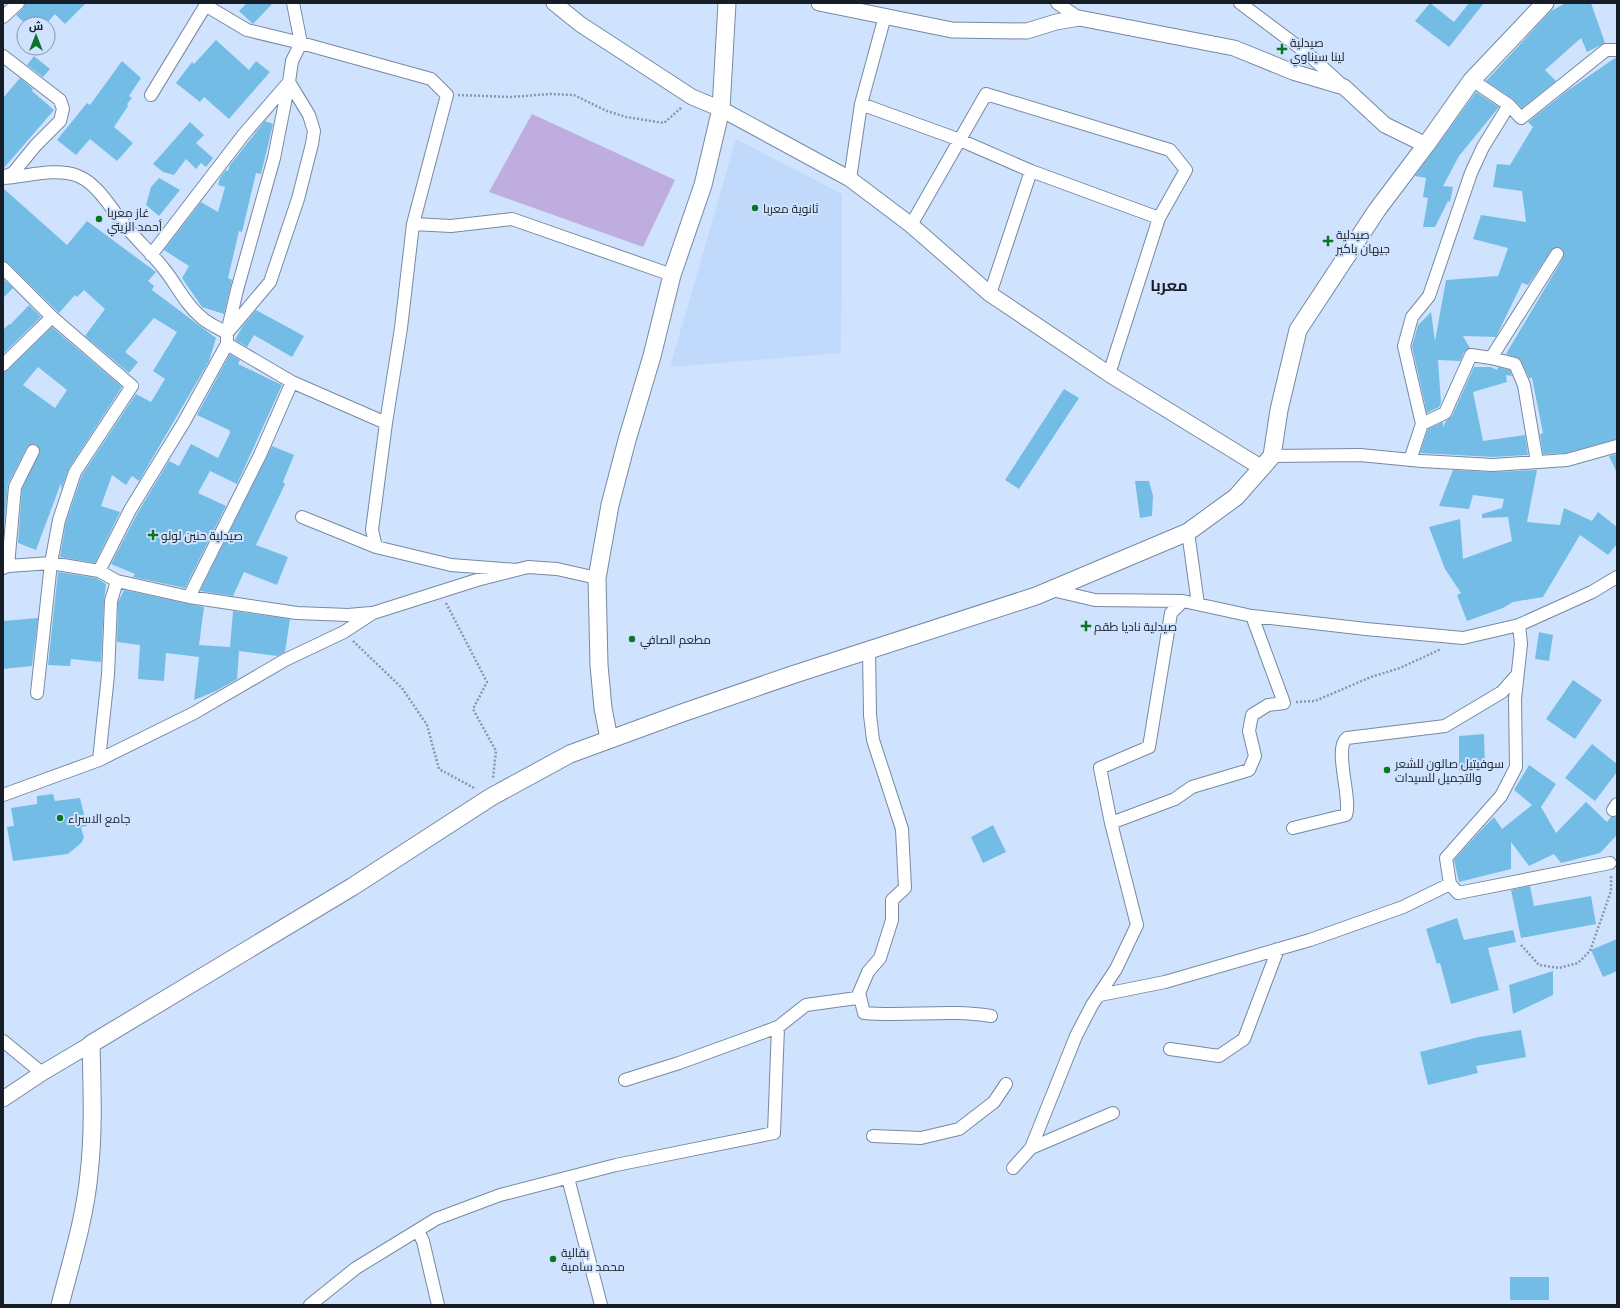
<svg xmlns="http://www.w3.org/2000/svg" width="1620" height="1308" viewBox="0 0 1620 1308" font-family="'IBM Plex Sans',Cairo,sans-serif">
<rect width="100%" height="100%" fill="#d0e3fe"/>
<path fill="#c1d9fa" d="M736,139L842,194L841,353L670,367Z"/>
<path fill="#bfade0" d="M532,114L675,180L643,247L489,192Z"/>
<path fill="#73bce5" fill-rule="evenodd" d="M25,3H86L65,24L55,14L46,24H26L16,15L23,8Z
M247,3H273L253,24L239,11Z
M1430,3L1454,22L1469,3H1484L1449,47L1415,21Z
M1566,3H1591L1605,43L1587,52L1581,38L1545,70L1556,81L1522,108L1513,99L1486,81L1551,11Z
M216,40L249,70L256,61L270,72L229,119L204,97L200,102L176,83L192,62L194,64Z
M34,56L50,69L43,77L27,65Z
M1615,58H1617V439L1566,453L1543,454L1540,434L1543,433L1532,378H1529L1520,359L1506,354L1563,258L1564,254L1561,248H1553L1528,285L1522,283L1496,337L1463,336L1470,348L1464,352L1460,361L1438,360L1441,403L1439,407L1427,413L1412,346L1418,325L1431,312L1435,341L1446,280L1498,276L1508,248L1473,239L1481,215L1526,222L1522,191L1493,187L1497,164L1510,165L1533,127L1528,122L1567,91Z
M122,61L141,78L129,96L132,98L127,104L128,106L114,127L133,143L117,161L90,139L76,155L57,140L87,103L90,105Z
M20,78L33,89L32,91L54,110L3,169V98Z
M1476,92L1499,107L1459,156L1443,186L1453,187L1450,202L1448,201L1435,227H1423L1428,198L1423,197L1426,178L1415,176Z
M265,121L273,124L261,174L256,173L242,232L239,231L228,278L232,280L224,314L202,307L182,278L189,266L164,250L201,202L218,212L225,187L218,185L220,178L226,170L228,171L230,165Z
M190,122L204,135L196,143L213,158L206,167L201,163L196,169L186,159L174,175L163,172L153,164Z
M159,178L180,190L159,216L146,205L151,187Z
M3,188L67,245L87,221L156,272L148,281L154,286L152,290L216,338L209,361L139,481L132,476L126,485L112,475L101,506L120,512L95,563L60,557L66,522L82,475L136,394L151,402L165,379L153,371L177,332L154,318L125,352L138,362L129,373L85,336L105,309L84,290L77,297L75,295L59,313L8,263L3,261Z
M3,279L13,288L3,298Z
M29,305L41,317L3,354V330L9,324L10,325Z
M256,310L304,336L292,357L254,335L247,347L235,340L242,327Z
M52,327L122,387L69,468L61,490V483L36,550L18,543L22,489L40,451L36,444L29,445L27,447L8,484L3,537V372L8,370ZM38,367L67,390L55,408L23,385Z
M230,354L240,360L238,364L282,385L237,484L210,471L198,493L226,506L185,588L133,577L135,574L111,564L137,514L169,461L179,466L191,444L218,458L230,433L229,430L197,415Z
M1474,367H1491L1497,370L1498,367L1510,370L1512,376L1506,375L1507,382L1473,392L1483,441L1525,435L1528,455L1493,457L1420,453L1428,429L1443,422V427L1446,421L1452,416Z
M1064,389L1079,398L1019,489L1005,480Z
M272,446L294,455L283,482L285,484L256,545L288,557L277,585L244,572L233,596L200,591Z
M1617,454V473L1609,456Z
M1453,470L1493,472L1537,470L1527,522L1560,525L1564,508L1592,521L1598,512L1617,527V544L1608,555L1580,535L1543,597L1513,602L1503,608L1467,621L1457,595L1461,593L1445,569L1429,527L1460,519L1463,559L1512,541L1508,517L1482,518V514L1502,508L1504,499L1473,495L1469,509L1439,506Z
M1135,481H1149L1153,496L1152,516L1140,518Z
M58,572L96,578L106,584L104,601L101,662L71,659L70,666L48,665Z
M124,590L204,607L199,645L230,647L233,611L290,619L285,652L277,656L239,651L237,679L216,691L194,700L199,657L166,653L164,681L138,679L140,645L117,642L118,602Z
M38,618L32,666L3,669V621Z
M1539,632L1553,635L1549,661L1535,659Z
M1573,680L1602,700L1575,739L1546,719Z
M1484,734L1485,770L1459,771V736Z
M1592,744L1617,764V772L1595,801L1565,778Z
M1529,765L1556,784L1541,807L1556,833L1586,802L1607,822L1611,817L1617,816V835L1600,853L1561,863L1554,854L1529,866L1511,842V869L1459,882L1454,860L1485,826L1494,817L1502,829L1532,805L1514,790Z
M53,794L55,801L80,798L87,826L81,827L84,838L81,843L68,854L13,861L7,827L14,826L11,808L37,804V796Z
M993,825L1006,852L983,863L971,837Z
M1530,886L1534,906L1591,896L1596,924L1521,938L1511,890Z
M1457,918L1464,940L1513,930L1516,942L1488,948L1499,990L1451,1004L1440,963L1437,964L1426,929Z
M1617,939V971L1603,977L1591,950Z
M1553,971V995L1513,1014L1509,985Z
M1521,1030L1526,1057L1476,1066L1478,1073L1428,1085L1420,1052L1479,1037Z
M1510,1277H1549V1300H1510Z"/>
<g fill="none" stroke-linecap="round" stroke-linejoin="round">
<g stroke="#7789a1" stroke-width="14">
<path id="minor" d="M1057,3L1079,18
M1240,3L1308,54L1343,86
M205,5L247,30L301,43L431,79L447,95L413,224L401,328L386,423L372,530L376,547L451,565L517,570
M3,17L18,3
M3,56L60,100L63,109L60,121L36,145L13,173L3,177
M1472,80L1509,105L1521,118L1606,50H1617
M151,95L207,3
M861,104L960,140L1031,171L990,294
M1031,171L1159,218
M3,178C26,177 55,167 78,176C98,184 111,209 124,224C136,240 152,253 164,269C177,285 185,304 201,317C208,324 219,328 227,333L270,282L298,199L312,144L314,131L309,115L289,82L292,61L301,43L293,3
M850,179L861,104L885,16
M413,224L451,226L512,219L672,275
M911,225L986,94L1170,150L1186,170L1159,218L1109,374
M151,255L244,134L289,82L274,158L237,290L227,333V344
M3,268L52,317L132,386L75,472L59,520L51,563L37,693
M1491,358L1515,364L1524,385L1537,462
M3,365L52,317
M1422,424L1404,346L1412,317L1429,296L1471,173L1483,147L1509,105
M1272,456L1360,455L1422,461L1493,465L1567,460L1617,446
M1410,460L1422,424L1445,413L1471,355L1491,358L1557,254
M302,517L376,547
M1188,532L1198,604
M8,566L15,487L33,451
M3,568L8,566L51,563L99,571L117,581L189,597L297,613L348,615L371,613
M99,571L130,510L184,422L227,344L292,382L386,423
M1052,590L1095,600L1183,601L1252,616L1366,629L1463,638L1519,625L1592,592L1617,577
M189,597L260,455L292,382
M99,760L108,675L111,601L117,581
M3,795L99,760L194,713L285,660L344,632L373,613L477,580L528,567L557,569L597,578
M1613,810L1617,804
M1111,823L1175,799L1192,787L1249,770L1255,756L1249,731L1252,715L1268,705L1284,703L1252,616
M1293,828L1346,815C1352,798 1333,748 1347,738L1445,726L1502,692L1517,675
M1450,884L1458,893L1610,863
M859,993L864,1013C906,1017 949,1009 991,1016
M1100,995L1165,982L1310,940L1403,907L1450,884L1446,858L1501,796L1516,767L1515,699L1521,644L1519,625
M3,1041L42,1073
M1170,1049L1219,1056L1244,1039L1278,949
M625,1080L679,1063L778,1027
M873,1136L921,1138L959,1129L994,1102L1006,1084
M1031,1148L1113,1113
M1013,1168L1031,1148L1076,1036L1092,1005L1116,969L1137,925L1111,823L1100,768L1149,747L1171,613L1183,601
M568,1178L601,1305
M418,1231L423,1241L438,1305
M310,1305L356,1268L436,1219L500,1195L616,1165L774,1133L778,1027L806,1005L857,998L868,972L880,958L892,920V900L905,888L902,829L873,740L870,715L869,650"/>
</g>
<g stroke="#7789a1" stroke-width="17">
<path id="tertiary" d="M554,3L580,24L692,97L721,109L850,179L911,225L990,294L1109,374L1262,468
M819,3L952,30L1027,31L1056,22L1079,18L1234,48L1293,72L1344,87L1385,125L1426,145
M3,1099L42,1073L91,1044"/>
</g>
<g stroke="#7789a1" stroke-width="19">
<path id="secondary" d="M609,739L603,708L599,665L597,578L610,505L627,440L652,356L672,275L703,185L721,109L727,3
M60,1305C71,1262 85,1218 89,1174C94,1131 92,1087 91,1044L352,887L491,797L570,754L682,713L792,675L1036,596L1188,532L1236,497L1272,456L1279,410L1298,330L1377,210L1426,145L1472,80L1545,3"/>
</g>
<path stroke="#8997ab" stroke-width="2.5" stroke-dasharray="2 2" stroke-linecap="butt" d="M458,95L511,97L550,94L574,95L607,111L626,117L664,123L682,107
M446,603L487,682L473,709L496,751L493,778
M353,641L402,688L427,725L439,769L476,789
M1296,702L1315,701L1371,677L1400,668L1441,649
M1521,945L1539,965L1559,968L1578,963L1590,951L1611,891V876"/>
<use href="#minor" stroke="#fff" stroke-width="12"/>
<use href="#tertiary" stroke="#fff" stroke-width="15"/>
<use href="#secondary" stroke="#fff" stroke-width="17"/>
</g>
<g fill="#0a7527" stroke="#d0e3fe" stroke-width="1.5">
<path d="M1280 43h4v4h4v4h-4v4h-4v-4h-4v-4h4z"/>
<circle cx="755" cy="208" r="4"/>
<circle cx="99" cy="219" r="4"/>
<path d="M1326 235h4v4h4v4h-4v4h-4v-4h-4v-4h4z"/>
<path d="M151 529h4v4h4v4h-4v4h-4v-4h-4v-4h4z"/>
<path d="M1084 620h4v4h4v4h-4v4h-4v-4h-4v-4h4z"/>
<circle cx="632" cy="639" r="4"/>
<circle cx="1387" cy="770" r="4"/>
<circle cx="60" cy="818" r="4"/>
<circle cx="553" cy="1259" r="4"/>
</g>
<g text-anchor="middle" dominant-baseline="central" stroke-width="4" stroke-linejoin="round" paint-order="stroke">
<g font-size="12" fill="#161d26" stroke="#d0e3fe" text-anchor="start">
<text x="1290" y="42">صيدلية<tspan x="1290" dy="14">لينا سيناوي</tspan></text>
<text x="763" y="208">ثانوية معربا</text>
<text x="107" y="212">غاز معربا<tspan x="107" dy="14">أحمد الزيتي</tspan></text>
<text x="1336" y="234">صيدلية<tspan x="1336" dy="14">جيهان باكير</tspan></text>
<text x="161" y="535">صيدلية حنين لولو</text>
<text x="1094" y="626">صيدلية ناديا طقم</text>
<text x="640" y="639">مطعم الصافي</text>
<text x="1395" y="763">سوفيتيل صالون للشعر<tspan x="1395" dy="14">والتجميل للسيدات</tspan></text>
<text x="68" y="818">جامع الاسراء</text>
<text x="561" y="1252">بقالية<tspan x="561" dy="14">محمد سامية</tspan></text>
</g>
<g font-size="16" font-weight="bold" fill="#161d26" stroke="#d0e3fe">
<text x="1169" y="285">معربا</text>
</g>
</g>
<rect width="1620" height="1308" fill="none" stroke="#161d26" stroke-width="8"/>
<g transform="translate(36 36)"><circle r="19" fill="#d0e3fe" stroke="#8694a8"/>
<path d="M0-3L7 15L0 10L-7 15Z" fill="#0a7527"/>
<text y="-6" font-size="11" font-weight="bold" text-anchor="middle" fill="#161d26">ش</text>
</g>
</svg>
